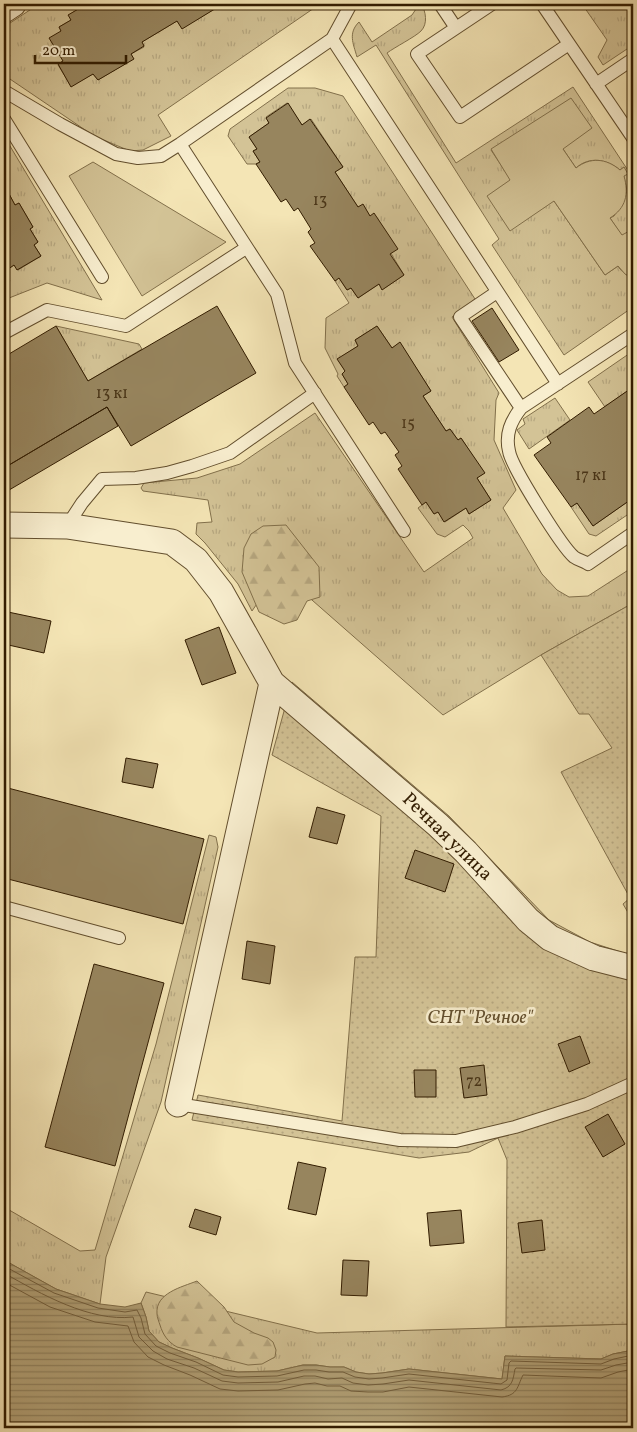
<svg xmlns="http://www.w3.org/2000/svg" width="637" height="1432" viewBox="0 0 637 1432" font-family="Vollkorn,serif">
<defs>
<pattern id="grass-tufts" width="24" height="20" patternUnits="userSpaceOnUse" patternTransform="scale(1.25)"><rect width="24" height="20" fill="#d3c396"/><path d="M3 7l-1-3M5 7V3M7 7l1-3M15 17l-1-3M17 17v-4M19 17l1-3" fill="none" stroke="#b6a780"/></pattern>
<pattern id="forest-firs" width="22" height="20" patternUnits="userSpaceOnUse" patternTransform="scale(1.25)"><rect width="22" height="20" fill="#d3c396"/><path d="M5 1l3.5 6h-7zM16 11l3.5 6h-7z" fill="#b6a780"/></pattern>
<pattern id="garden-dots" width="8" height="8" patternUnits="userSpaceOnUse" patternTransform="scale(1.25)"><rect width="8" height="8" fill="#d3c396"/><path d="M2 2h.1M6 6h.1" fill="none" stroke="#b6a780" stroke-width="1.8" stroke-linecap="round"/></pattern>
<pattern id="water-rules" width="6" height="5" patternUnits="userSpaceOnUse" patternTransform="scale(1.25)"><rect width="6" height="5" fill="#b2a177"/><path d="M0 2.5h6" fill="none" stroke="#91825f"/></pattern>
</defs>
<rect width="100%" height="100%" fill="#f4e5b5"/>
<filter id="stains"><feTurbulence type="fractalNoise" baseFrequency=".004" numOctaves="4"/><feColorMatrix values="0 0 0 0 .2 0 0 0 0 .09 0 0 0 0 .02 0 0 0 .5 -.17"/></filter>
<radialGradient id="worn" r=".72"><stop offset=".6" stop-color="#630" stop-opacity="0"/><stop offset="1" stop-color="#630" stop-opacity=".3"/></radialGradient>
<path fill="url(#grass-tufts)" stroke="#82704b" d="M39,4H75L78,9L69,15L71,20L59,27L61,31L63,61L58,65L71,86L93,74L98,80L133,59L131,54L144,47L142,42L177,21L182,28L218,7L216,4H320L158,115L171,136L143,150L130,151L94,136L4,75V27Z
M413,4H421C426,11 428,24 421,31C415,37 395,47 387,53L456,163L573,87L633,178V229L622,236L610,218L614,216L627,191L624,176V167L620,170C607,159 589,156 576,168L563,149L491,150L511,180L488,196L554,201L605,275L618,266L620,269L633,279V307L564,355L492,245L499,239L376,45L357,57C353,43 348,33 359,22L372,42L412,15L416,9Z
M582,4H633V45L603,65L598,57L607,40Z
M288,88H315L343,96L475,299L452,317L499,393L496,400L494,440L516,490L503,508L542,574L557,590L569,597L588,596L633,567V603L541,655L443,715L288,579L265,592L252,611L238,584L205,543L196,534L197,523L212,522L208,500L143,491L141,488L144,483L197,478L240,464L315,413L424,572L473,538L469,531L463,525L445,537L437,534L418,508L426,502L434,514L438,512L445,522L466,508L469,514L491,500L477,478L484,473L461,438L458,440L450,429L446,431L423,396L431,391L400,343L392,348L377,326L355,340L358,346L338,359L345,371L342,374L348,384L344,387L337,376L338,374L325,348L326,318L349,303L335,281L339,278L347,290L351,288L358,298L379,284L383,289L404,275C389,252 378,227 363,205L358,207L335,172L343,167L311,119L302,125L287,103L266,117L269,123L249,137L257,149L253,151L260,162L256,164H247L228,136L230,129Z
M4,136L102,300L47,283L4,300V272L14,265L18,270L41,256L34,245L38,242L30,229L33,227L19,203L15,205L8,192L4,194Z
M56,326L139,344L142,349L88,381Z
M633,351V387L605,407L588,382Z
M555,398L570,420L529,449L517,430L525,424L523,419Z
M633,498V511L596,536L589,534L571,507L577,503L593,526Z
M209,835L216,837L218,847L161,1102L106,1257L100,1304L56,1289L4,1260V1207L80,1251L95,1250L156,1044Z
M146,1292L317,1333L633,1324V1350L613,1354L601,1359L505,1356L502,1379L409,1369L382,1373L369,1374L356,1372L344,1367H330L316,1365H303L277,1371L238,1372L224,1370L198,1358L172,1348L159,1342L149,1331L146,1317L141,1303Z"/>
<path fill="url(#forest-firs)" stroke="#82704b" d="M286,525L319,567L320,597L307,601L297,620L284,624L259,612L242,572L244,548L251,534L263,526Z
M197,1281L224,1307L234,1322L254,1333L268,1338L273,1342L276,1350L275,1357L262,1364L248,1365L177,1347C168,1342 163,1335 160,1325C159,1322 157,1317 157,1314C155,1293 182,1287 197,1281Z"/>
<path fill="#d3c396" stroke="#82704b" d="M571,98L592,128L563,149L576,168C590,157 606,158 620,170L624,167L628,174L624,176C629,194 626,208 610,218L622,235L633,229V279L625,274L618,266L605,275L554,201L510,231L487,196L510,180L491,149Z
M93,162L226,242L142,296L69,176Z"/>
<path fill="url(#garden-dots)" stroke="#82704b" d="M633,603V921L623,904L630,898L561,772L612,748L589,714H579L541,655Z
M292,682L449,816L549,920L590,942L633,956V1324L506,1327L507,1160L498,1138L469,1152L419,1158L192,1120L198,1095L342,1121L355,957H376L381,816L272,755Z"/>
<path fill="url(#water-rules)" stroke="#7f6c47" d="M4,1260L56,1289L100,1304L125,1307L141,1303L146,1317L149,1331L159,1342L172,1348L198,1358L224,1370L238,1372L277,1371L303,1365H316L330,1367H344L356,1372L369,1374L382,1373L409,1369L502,1379L505,1356L601,1359L613,1354L633,1350V1428H4Z"/>
<g fill="none" stroke-linecap="round" stroke-linejoin="round">
<path stroke="#725e3c" stroke-width="1" d="M4,1266L54,1293L98,1308L125,1312L137,1310L141,1318L145,1334L156,1346L170,1353L196,1362L223,1375L238,1377L277,1376L304,1370H316L329,1372H343L355,1377L369,1379L382,1378L409,1374L501,1384L507,1380L509,1363L511,1361L601,1364L614,1359L633,1355
M4,1273C41,1294 90,1322 133,1317L139,1337L153,1351L167,1359L194,1368L222,1381L238,1383L278,1382L304,1376H315L328,1379L342,1378L353,1383L368,1385L383,1384L409,1380L501,1390C513,1387 513,1379 515,1369L516,1368L601,1370L616,1365L633,1362
M4,1282L50,1307L95,1322L128,1326L134,1342L148,1357L164,1365L190,1375L220,1389L238,1391L278,1390L305,1384L315,1383L327,1386H340L351,1391L368,1392H383L409,1387L502,1397C518,1395 517,1387 523,1375L601,1378L618,1372L633,1369"/>
</g>
<path fill="#97855e" stroke="#321c00" d="M87,4H216L218,7L182,29L177,21L142,42L144,46L131,54L134,59L98,80L93,74L71,87L58,64L63,61L49,38L61,31L59,27L71,20L68,15Z
M288,103L302,125L310,119L343,167L335,172L358,207L363,204L370,216L374,213L398,249L390,254L404,275L382,290L379,284L358,298L351,288L347,290L339,278L335,281L310,246L315,243L308,232L311,229L298,208L294,211L286,199L281,202L256,164L260,162L253,151L257,149L249,137L269,123L266,118Z
M8,192L15,205L19,203L33,227L30,229L38,242L34,245L41,256L17,270L14,265L4,272V194Z
M217,306L256,373L131,446L107,407L4,468V357L56,326L88,381Z
M492,308L519,350L499,362L472,321Z
M377,326L392,348L400,342L431,391L423,396L446,431L450,429L458,440L461,438L485,473L477,478L491,500L469,514L466,508L444,522L438,512L434,514L426,502L422,505L398,469L402,466L395,455L399,452L385,432L381,434L373,422L369,425L344,387L348,384L342,374L345,371L337,359L358,346L355,340Z
M633,387V498L593,526L577,503L571,507L534,455L551,443L547,437L589,407L594,414Z
M107,407L118,426L4,493V468Z
M8,612L51,621L44,653L4,644V629Z
M219,627L236,673L202,685L185,640Z
M126,758L158,764L153,788L122,782Z
M4,787L204,839L183,924L4,878Z
M317,807L345,815L337,844L309,837Z
M415,850L454,864L445,892L405,878Z
M247,941L275,946L270,984L242,979Z
M94,964L164,983L115,1166L45,1147Z
M580,1036L590,1063L569,1072L558,1044Z
M484,1065L487,1095L464,1098L460,1068Z
M414,1070H436V1097H415Z
M608,1114L625,1144L603,1157L585,1127Z
M298,1162L326,1168L316,1215L288,1209Z
M195,1209L221,1217L216,1235L189,1227Z
M461,1210L464,1243L430,1246L427,1213Z
M542,1220L545,1250L522,1253L518,1223Z
M343,1260L369,1261L367,1296L341,1295Z"/>
<g fill="none" stroke-linecap="round" stroke-linejoin="round">
<g stroke="#624e2d" stroke-width="14">
<path id="service" d="M440,4L456,28
M492,4L417,54L460,117L569,44
M542,4L633,138
M332,39L558,384
M596,84L633,59
M4,91L60,124L116,154L138,158L161,156L180,144L332,39L351,4
M4,119L102,277
M180,144L277,294L295,363L404,531
M497,292L460,317L521,408
M4,333L47,310L126,326L246,248
M633,334L521,408C511,421 505,434 509,451C511,466 562,547 574,557C578,560 584,561 588,564L633,533
M67,526L82,503L102,479L136,478L167,473L192,466L230,453L315,393
M4,907L119,938
M178,1104L400,1140L456,1141L515,1127L587,1104L633,1083"/>
</g>
<g stroke="#624e2d" stroke-width="27">
<path id="minor" d="M4,10L13,4
M4,525L67,526L172,542L196,560L221,592L272,683L438,825L466,852L528,920L550,938L594,958L633,968
M178,1104L272,683"/>
</g>
<use href="#service" stroke="#f8eecf" stroke-width="12"/>
<use href="#minor" stroke="#f8eecf" stroke-width="25"/>
</g>
<g text-anchor="middle" dominant-baseline="central" stroke-width="5" stroke-linejoin="round" paint-order="stroke">
<g font-size="16" fill="#4b3618">
<text x="320" y="201">13</text>
<text x="112" y="394">13 к1</text>
<text x="408" y="424">15</text>
<text x="591" y="476">17 к1</text>
<text x="474" y="1082">72</text>
</g>
<g font-size="19" fill="#321c00" stroke="#f8eecf">
<text transform="translate(447 837) rotate(44)">Речная улица</text>
</g>
<g font-size="19" font-style="italic" fill="#624e2d" stroke="#f8eecf">
<text x="480" y="1018">СНТ "Речное"</text>
</g>
</g>
<rect width="637" height="1432" fill="none" stroke="#f4e5b5" stroke-width="20"/>
<rect x="5" y="5" width="627" height="1422" fill="none" stroke="#321c00" stroke-width="2.5"/>
<rect x="10" y="10" width="617" height="1412" fill="none" stroke="#321c00"/>
<path d="M35 55v8h91v-8" fill="none" stroke="#321c00" stroke-width="2.5"/>
<text x="42" y="55" font-size="15" fill="#321c00" stroke="#f8eecf" stroke-width="4" paint-order="stroke">20 m</text>
<rect width="100%" height="100%" filter="url(#stains)"/>
<rect width="100%" height="100%" fill="url(#worn)"/>
</svg>
